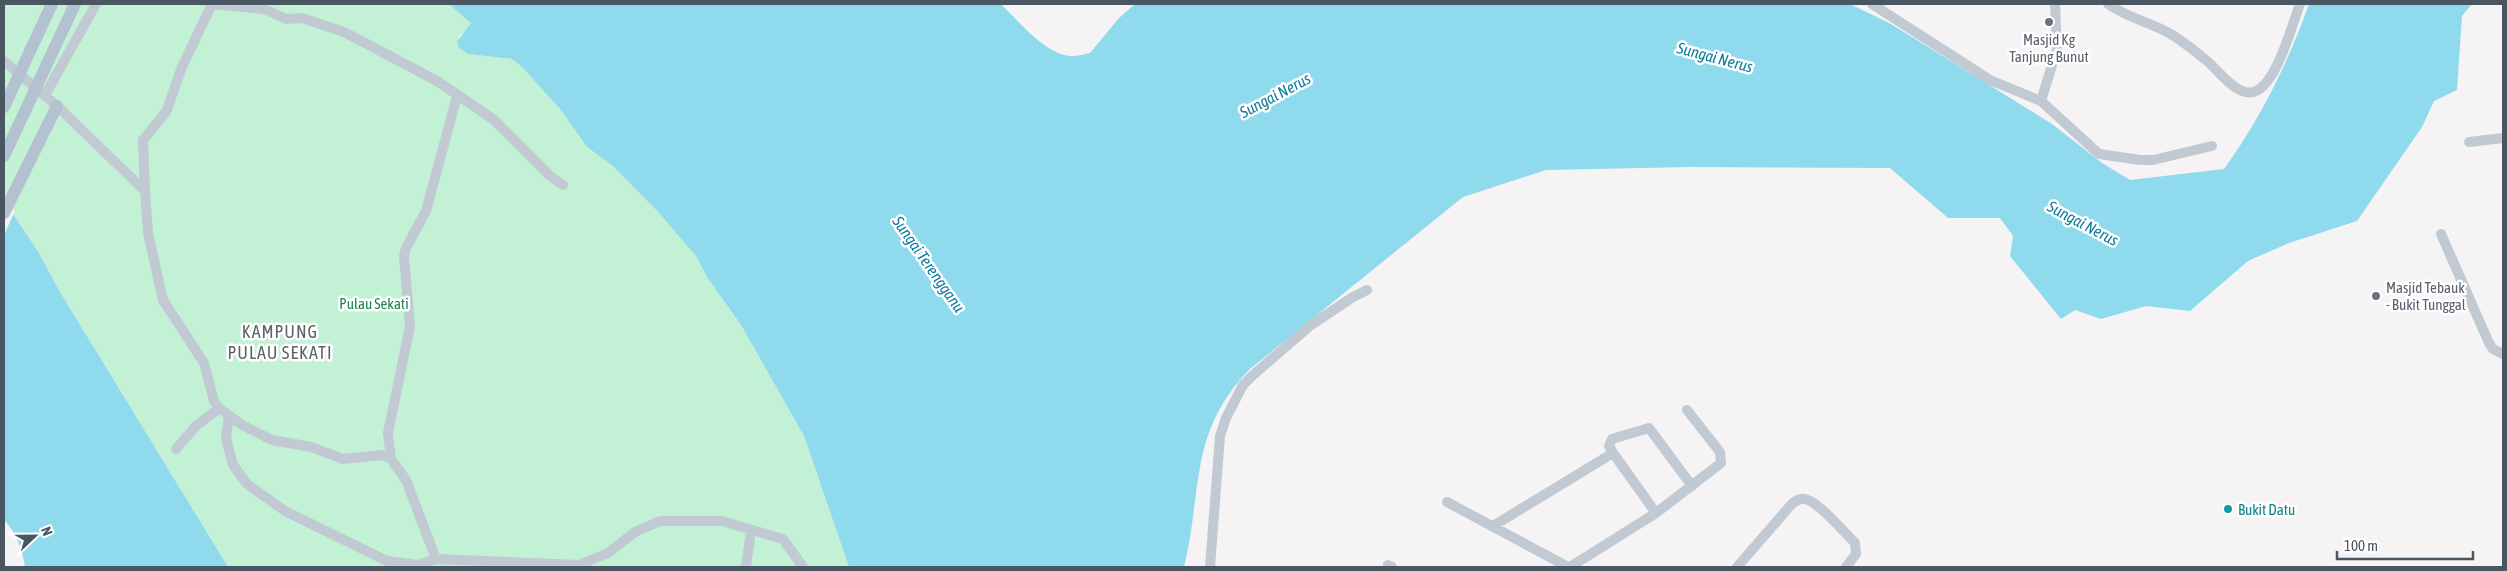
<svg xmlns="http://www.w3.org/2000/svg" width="2507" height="571" viewBox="0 0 2507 571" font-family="'Asap Condensed',sans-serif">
<rect width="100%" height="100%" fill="#f5f3f3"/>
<path fill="#c3f1d5" d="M4,4H449L470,21V27L459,37L468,54L512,59L522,67L560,109L587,147L613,166L658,212L696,256L707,277L741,325L804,436L849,567H228L60,292L39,253L4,200Z"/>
<path fill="#90daee" d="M449,4H1001C1018,21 1045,54 1070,56C1076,57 1084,54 1090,53L1119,18L1135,4H1850L1891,24L2052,124L2102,163L2130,180L2224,169C2261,118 2288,63 2309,4H2472L2462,16L2457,90L2434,101L2422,127L2357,221L2289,243L2248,261L2190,311L2146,306L2101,319L2075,310L2061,319L2010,256L2013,236L2000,218H1948L1890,168L1689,167L1546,170L1463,197L1250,369C1188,432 1203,490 1184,567H849L804,436L741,325L707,277L696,256L658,212L613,166L587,147L560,109L522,67L512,59L468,54L459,48L457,42L471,23Z
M4,200L39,253L60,292L228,567H25C22,548 17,534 4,520Z"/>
<path fill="#f5f3f3" d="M4,198L15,211L4,235Z"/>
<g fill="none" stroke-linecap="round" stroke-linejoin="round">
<path stroke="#c1cad2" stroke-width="10" d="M211,4L264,9L286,19L302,18L344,32L367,44L437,81L493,119L550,176L563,185
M1872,4L1990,80L2041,101L2099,154L2140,160H2153L2212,146
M2108,4C2128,18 2146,21 2167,32C2180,39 2195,51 2207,61C2219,71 2238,99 2256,91C2277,82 2292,25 2300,4
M4,61L57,106L145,191L148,233L163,300L204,363L214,401L219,408L242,425L272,440L311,447L343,459L382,455L391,459L406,480L436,559L579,565L608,553L635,532L660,521H722L783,539L803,567
M45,95L96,4
M2041,101L2057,49L2055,4
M2469,142L2503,138
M145,191L143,140L166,112L182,67L212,4
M2441,234L2489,343L2493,349L2503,354
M229,416L226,438L233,465L247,484L285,511L387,561L418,565L436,559
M176,449L196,426L219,408
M391,459L388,433L410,326L404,256L406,248L426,211L457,96
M1447,502L1568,567
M1656,513L1613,453L1609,446L1612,439L1649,428L1692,486
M1493,526L1613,453
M1388,565L1392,567
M746,567L751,530
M1210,567L1220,436L1226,418L1243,385L1253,375L1311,325L1353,297L1367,290
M1570,567L1656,513L1721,463L1720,452L1687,410
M1737,567L1790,506C1794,502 1798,498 1804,499C1816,499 1845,533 1855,543L1856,554L1846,567"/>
<path stroke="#b3c2d1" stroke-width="12" d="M4,213L57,106"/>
<path stroke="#b3c2d1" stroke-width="12" d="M4,107L52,4
M4,156L75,4"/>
</g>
<g fill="#6b7280" stroke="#fff" stroke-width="2">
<circle cx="2049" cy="22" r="5"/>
<circle cx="2376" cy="296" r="5"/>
</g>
<circle fill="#0f9aa8" stroke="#fff" stroke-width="2" cx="2228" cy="509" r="5"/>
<g text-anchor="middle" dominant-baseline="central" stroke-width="5" stroke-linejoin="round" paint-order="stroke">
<g font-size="15" fill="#5b616d" stroke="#fff">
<text x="2049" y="39">Masjid Kg<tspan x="2049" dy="17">Tanjung Bunut</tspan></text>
<text x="2386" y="287" text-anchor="start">Masjid Tebauk<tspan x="2386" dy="17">- Bukit Tunggal</tspan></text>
</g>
<g font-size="15" fill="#17864f" stroke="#fff">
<text x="374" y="303">Pulau Sekati</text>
</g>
<g font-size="15" fill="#0d838f" stroke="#fff" text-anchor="start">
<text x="2238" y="509">Bukit Datu</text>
</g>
<g font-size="16" font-style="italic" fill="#0c7c9b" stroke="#fff">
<text transform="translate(1715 57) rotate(15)">Sungai Nerus</text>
<text transform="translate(1275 95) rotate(-28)">Sungai Nerus</text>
<text transform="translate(2083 223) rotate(28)">Sungai Nerus</text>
<text transform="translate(929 264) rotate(55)">Sungai Terengganu</text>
</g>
<g font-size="18" letter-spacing="1" fill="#5f6368" stroke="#fff">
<text x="280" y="331">KAMPUNG<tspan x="280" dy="21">PULAU SEKATI</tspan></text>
</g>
</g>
<rect width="2507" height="571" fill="none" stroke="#4a5661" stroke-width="10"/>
<g transform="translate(35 536) rotate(68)" stroke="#ffffff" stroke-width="4" paint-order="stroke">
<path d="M0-4L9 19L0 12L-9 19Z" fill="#4a5661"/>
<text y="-8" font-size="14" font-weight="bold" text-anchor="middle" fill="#4a5661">N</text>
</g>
<path d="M2337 551v8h136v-8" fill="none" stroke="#4a5661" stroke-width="2.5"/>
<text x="2344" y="551" font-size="15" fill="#4a5661" stroke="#ffffff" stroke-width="4" paint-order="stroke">100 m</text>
</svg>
